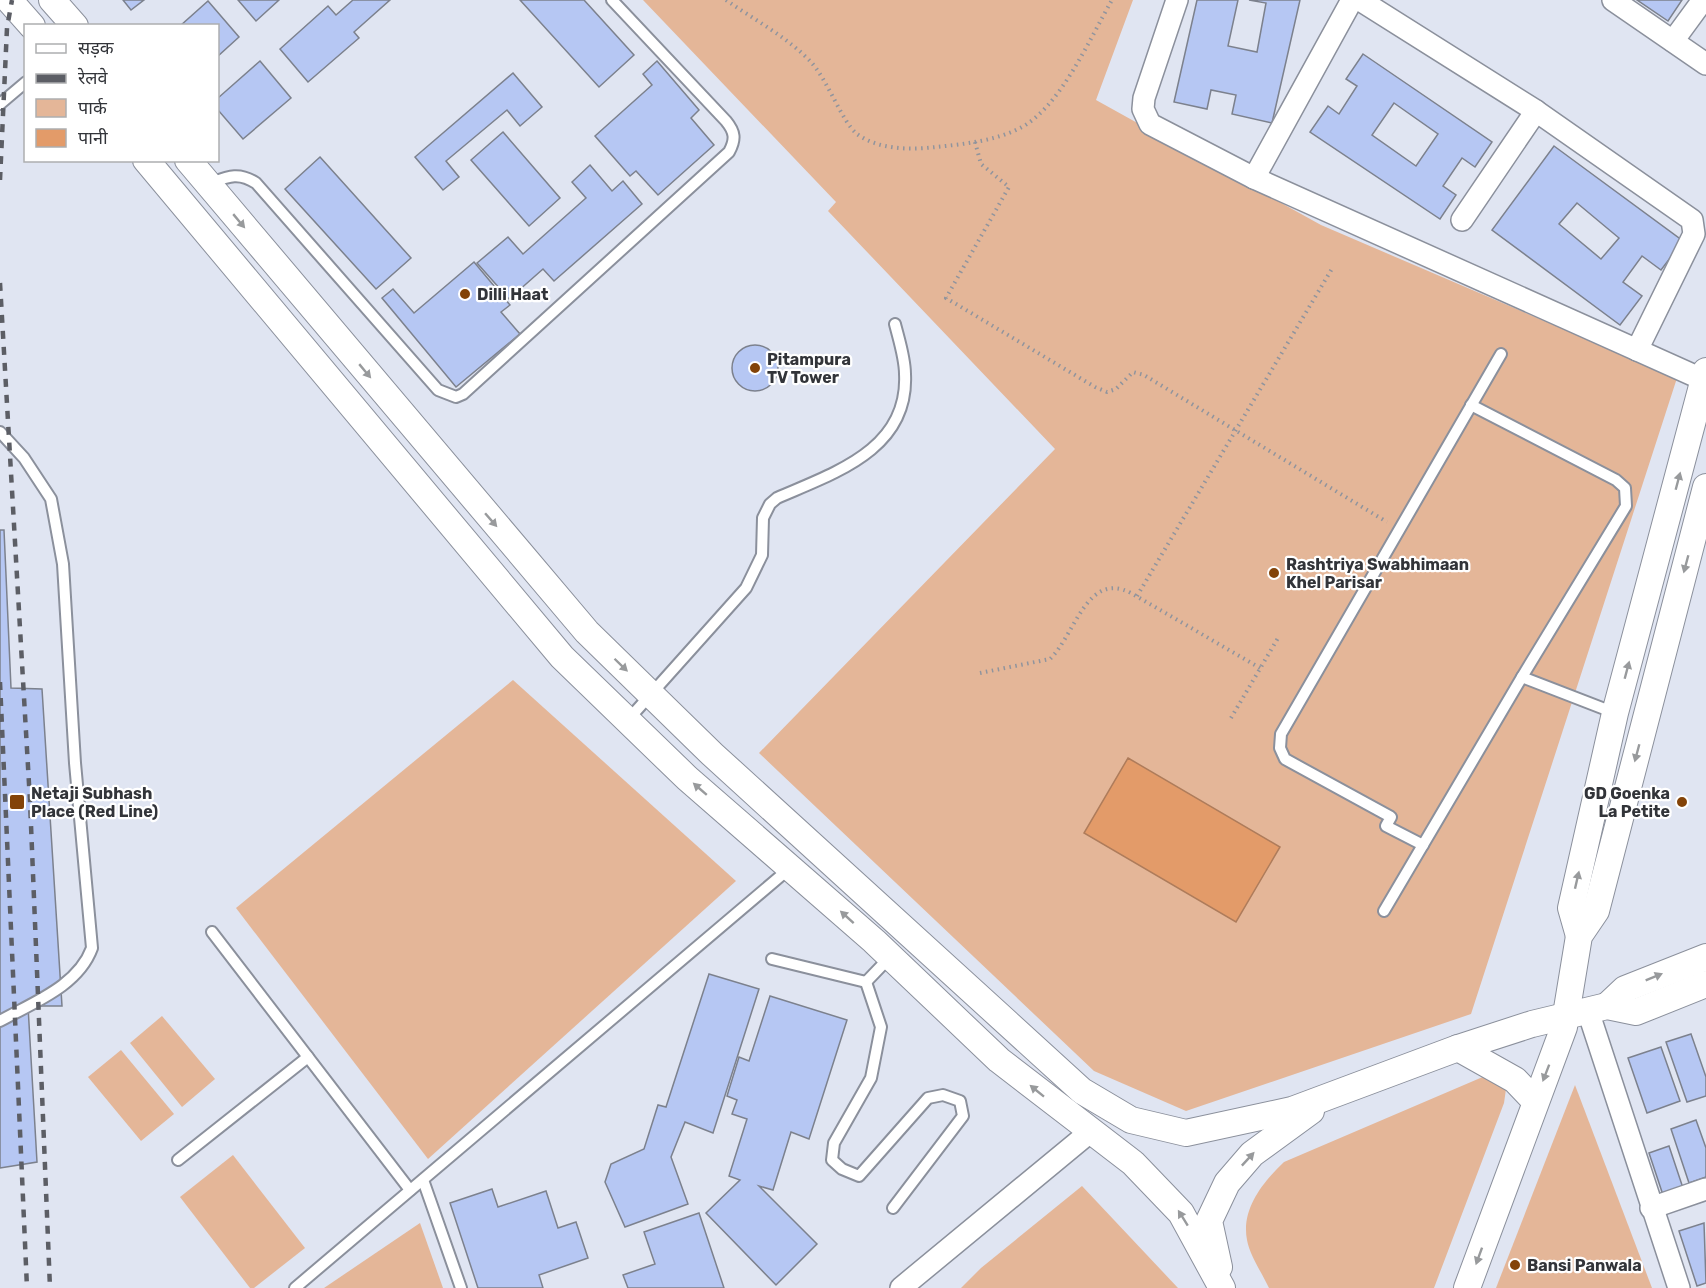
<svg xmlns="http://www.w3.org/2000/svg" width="1706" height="1288" font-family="Rubik,'Noto Sans Devanagari',sans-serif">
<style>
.green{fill:#e4b698}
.water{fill:#e39b69;stroke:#ae7c5b;stroke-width:1.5}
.building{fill:#b6c7f3;stroke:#7c818d;stroke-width:1.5;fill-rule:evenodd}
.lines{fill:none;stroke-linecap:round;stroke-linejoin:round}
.service-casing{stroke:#8b909c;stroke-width:14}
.minor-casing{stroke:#8b909c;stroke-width:24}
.tertiary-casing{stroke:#8b909c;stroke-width:28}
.path{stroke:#90949d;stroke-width:4;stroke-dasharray:1.5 4.5;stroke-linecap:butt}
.service{stroke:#fff;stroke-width:10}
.minor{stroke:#fff;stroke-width:21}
.tertiary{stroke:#fff;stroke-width:26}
.rail{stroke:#5c5e65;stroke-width:4.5;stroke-dasharray:8 8;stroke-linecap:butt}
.oneway{fill:#989a9c}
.poi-dot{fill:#834308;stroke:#fff;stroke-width:2}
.labels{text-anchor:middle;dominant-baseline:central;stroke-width:4.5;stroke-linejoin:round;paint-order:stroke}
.poi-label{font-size:16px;font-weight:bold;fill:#323439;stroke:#fff;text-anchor:start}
</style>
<rect width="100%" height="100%" fill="#e0e5f2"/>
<g class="green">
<path d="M643,0H1133L1096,100L1321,225L1677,378L1471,1014L1186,1111L1094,1071L759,753L1055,449L828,211L836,202Z"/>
<path d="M513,680L736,881L428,1159L236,908Z"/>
<path d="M162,1016L215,1079L182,1107L130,1043Z"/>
<path d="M121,1050L174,1114L141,1141L88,1077Z"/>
<path d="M1492,1073L1507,1082L1504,1103L1434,1288H1269C1262,1273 1250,1256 1247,1240C1241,1209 1263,1182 1284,1162Z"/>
<path d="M1575,1085L1652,1288H1496Z"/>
<path d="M233,1155L305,1248L254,1288H250L180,1197Z"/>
<path d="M1082,1186L1178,1288H961L981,1268Z"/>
<path d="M420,1223L443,1288H324Z"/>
</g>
<path class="water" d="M1128,758L1280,847L1236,922L1084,833Z"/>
<g class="building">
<path d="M123,0H144L131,10Z"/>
<path d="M238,0H279L256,21Z"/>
<path d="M353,0H390L354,32L359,38L308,82L280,49L328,6L336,15Z"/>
<path d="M520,0H584L634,55L599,87Z"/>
<path d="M1197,0H1238L1228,46L1257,52L1266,3L1249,0H1300L1272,123L1232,114L1236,95L1211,90L1207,109L1174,102Z"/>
<path d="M1637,0H1682L1668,21Z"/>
<path d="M208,1L239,37L218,56V26H180Z"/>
<path d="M1363,54L1492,142L1475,167L1462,158L1443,186L1456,195L1440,219L1310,132L1328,106L1339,114L1357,86L1346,79ZM1394,103L1438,134L1416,166L1372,135Z"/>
<path d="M260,61L291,98L243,139L218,110V98Z"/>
<path d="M657,61L699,110L691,118L714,145L658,195L636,171L630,176L595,136L652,85L643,74Z"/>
<path d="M513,73L542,107L520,126L507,110L446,161L459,177L443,190L415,157Z"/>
<path d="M503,132L560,198L529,226L471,160Z"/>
<path d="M1554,146L1683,241L1661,270L1642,256L1623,282L1642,296L1620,325L1492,230ZM1577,203L1619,238L1601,259L1559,224Z"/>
<path d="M320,157L411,258L376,289L285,189Z"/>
<path d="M590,165L612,191L623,181L642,204L554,281L543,269L509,299L477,263L508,237L523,254L586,198L572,182Z"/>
<path d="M474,262L510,305L501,312L520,334L456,387L382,298L393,289L414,313Z"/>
<circle cx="755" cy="368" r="23"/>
<path d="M0,530H4L11,688L42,689L62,1006H28L37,1162L0,1168Z"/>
<path d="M709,974L759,989L713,1133L685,1122L671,1157L688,1204L625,1227L605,1182L611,1164L644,1149L658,1105L666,1107Z"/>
<path d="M770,996L847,1020L809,1139L791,1132L773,1190L759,1186L817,1244L776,1285L706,1213L740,1180L729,1176L747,1119L732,1114L737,1100L727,1096L739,1057L749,1061Z"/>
<path d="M1691,1034L1706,1077V1096L1687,1102L1666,1042Z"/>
<path d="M1661,1047L1680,1101L1647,1113L1628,1058Z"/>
<path d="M1696,1120L1706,1148V1177L1689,1183L1671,1129Z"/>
<path d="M1669,1146L1683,1188L1663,1195L1649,1153Z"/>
<path d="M492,1189L498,1207L546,1191L558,1228L576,1222L588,1258L539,1275L543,1288H478L450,1203Z"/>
<path d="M699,1213L724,1288H628L623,1275L655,1264L644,1232Z"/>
<path d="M1704,1223L1706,1283L1697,1286L1679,1231Z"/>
</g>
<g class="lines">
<g class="service-casing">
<g id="service">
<path d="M0,104L26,82"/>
<path d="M208,184C227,177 238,171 256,183L438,390L456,397L463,394L729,152C736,139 735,132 726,121L612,0"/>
<path d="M0,432L24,458L51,499L63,564L75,763L92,948C78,986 34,1002 0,1021"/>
<path d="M1522,677L1615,713"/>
<path d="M627,721L746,588L762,555L763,518L770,504L777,498C834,473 909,450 905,374C905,358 899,340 895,324"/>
<path d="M1423,845L1386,826L1391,817L1285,759L1280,748L1281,734L1501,354"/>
<path d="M1384,911L1522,677L1626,506L1625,488L1616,480L1471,405"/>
<path d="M212,932L410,1190"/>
<path d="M772,959L866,982L890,957"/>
<path d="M866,982L881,1027L871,1078L834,1143L832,1160L842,1169L859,1176L928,1098L943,1095L960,1101L963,1116L893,1208"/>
<path d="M178,1160L308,1057"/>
<path d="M423,1180L461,1288"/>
<path d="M295,1288L790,868"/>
</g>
</g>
<g class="minor-casing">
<g id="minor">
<path d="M1177,0L1144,98L1143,109L1150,124L1254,178L1704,380"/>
<path d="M1360,0L1536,111L1692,220L1694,234L1637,350"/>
<path d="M1613,0L1706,64"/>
<path d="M1673,41L1703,0"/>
<path d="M1254,178L1352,0"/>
<path d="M1462,220L1536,111"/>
<path d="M1588,1011L1679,1288"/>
<path d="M1651,1208L1706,1189"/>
<path d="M901,1288L1090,1132"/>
</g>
</g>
<g class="tertiary-casing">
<g id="tertiary">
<path d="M9,0L32,26"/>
<path d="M52,0L75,26"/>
<path d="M146,160L562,657L687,778L874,941L999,1060L1133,1163L1181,1213L1222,1288"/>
<path d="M188,160L587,632L712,754L1082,1091L1131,1120L1186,1133L1292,1110L1458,1048L1532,1024L1607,1006L1636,1012L1706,984"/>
<path d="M1579,936L1571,908L1615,713L1706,371"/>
<path d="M1607,1006L1625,989L1706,957"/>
<path d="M1458,1048L1515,1080L1535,1101"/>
<path d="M1219,1267L1209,1221L1227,1183L1252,1154L1311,1111"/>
<path d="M1467,1288L1564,1027L1579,936L1596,911L1706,487"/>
</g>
</g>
<g class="path">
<path d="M726,0C753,19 787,37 810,61C828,80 842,122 857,134C879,150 910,150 936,147C964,144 995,141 1020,128C1060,108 1090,38 1112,0"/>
<path d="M975,142L981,164L1009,187L946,298L1095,387L1107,392L1116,389L1133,372L1144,375L1387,522"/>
<path d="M1137,596L1333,267"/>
<path d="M980,673L1050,659C1075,635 1087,570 1131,593L1260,668"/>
<path d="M1231,718L1278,638"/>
</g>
<use href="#service" class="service"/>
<use href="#minor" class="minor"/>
<use href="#tertiary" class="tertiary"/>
<g class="rail">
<path d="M0,180L7,28L12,0"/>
<path d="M0,283L30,801L50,1288"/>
<path d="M0,682L27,1288"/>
</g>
</g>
<defs><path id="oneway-solid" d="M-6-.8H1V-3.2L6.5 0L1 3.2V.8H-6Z" transform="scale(1.5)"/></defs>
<g class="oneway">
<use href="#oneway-solid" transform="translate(239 221) rotate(50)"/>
<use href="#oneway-solid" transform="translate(365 371) rotate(50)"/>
<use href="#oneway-solid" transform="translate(1678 481) rotate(-75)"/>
<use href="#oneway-solid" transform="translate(491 520) rotate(49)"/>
<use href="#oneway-solid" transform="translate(1686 564) rotate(105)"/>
<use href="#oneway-solid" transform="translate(621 665) rotate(44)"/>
<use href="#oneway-solid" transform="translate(1627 670) rotate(-75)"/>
<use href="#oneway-solid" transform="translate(1637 753) rotate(105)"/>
<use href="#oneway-solid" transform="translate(700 789) rotate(-139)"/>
<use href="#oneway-solid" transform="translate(1577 880) rotate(-77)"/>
<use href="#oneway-solid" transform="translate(847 917) rotate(-138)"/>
<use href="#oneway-solid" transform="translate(1654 977) rotate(-22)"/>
<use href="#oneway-solid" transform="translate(1546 1073) rotate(111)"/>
<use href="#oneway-solid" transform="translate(1037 1091) rotate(-141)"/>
<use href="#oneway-solid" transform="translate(1248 1159) rotate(-47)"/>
<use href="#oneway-solid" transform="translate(1183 1218) rotate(-122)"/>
<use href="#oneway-solid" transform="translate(1479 1256) rotate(110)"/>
</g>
<g class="poi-dot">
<circle cx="465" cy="294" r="6"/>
<circle cx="755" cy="368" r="6"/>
<circle cx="1274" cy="573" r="6"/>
<rect x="9" y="794" width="16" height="16" rx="3"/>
<circle cx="1682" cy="802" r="6"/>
<circle cx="1515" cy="1265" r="6"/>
</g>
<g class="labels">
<g class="poi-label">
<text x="477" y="294">Dilli Haat</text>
<text x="767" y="359">Pitampura<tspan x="767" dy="18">TV Tower</tspan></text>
<text x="1286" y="564">Rashtriya Swabhimaan<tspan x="1286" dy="18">Khel Parisar</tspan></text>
<text x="31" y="793">Netaji Subhash<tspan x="31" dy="18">Place (Red Line)</tspan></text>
<text x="1670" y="793" text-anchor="end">GD Goenka<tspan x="1670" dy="18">La Petite</tspan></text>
<text x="1527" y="1265">Bansi Panwala</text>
</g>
</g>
<rect x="24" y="24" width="195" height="138" fill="#ffffff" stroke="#adaeb0" stroke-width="1.5"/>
<rect x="36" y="44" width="30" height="9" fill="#ffffff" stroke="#adaeb0" stroke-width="1.5"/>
<text x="78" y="54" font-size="18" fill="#323439">सड़क</text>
<rect x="36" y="74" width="30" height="9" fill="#5c5e65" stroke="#adaeb0" stroke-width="1.5"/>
<text x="78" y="84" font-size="18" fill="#323439">रेलवे</text>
<rect x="36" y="99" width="30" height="18" fill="#e4b698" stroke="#adaeb0" stroke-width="1.5"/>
<text x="78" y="114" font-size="18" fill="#323439">पार्क</text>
<rect x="36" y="129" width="30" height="18" fill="#e39b69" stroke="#adaeb0" stroke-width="1.5"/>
<text x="78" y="144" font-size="18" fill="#323439">पानी</text>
</svg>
